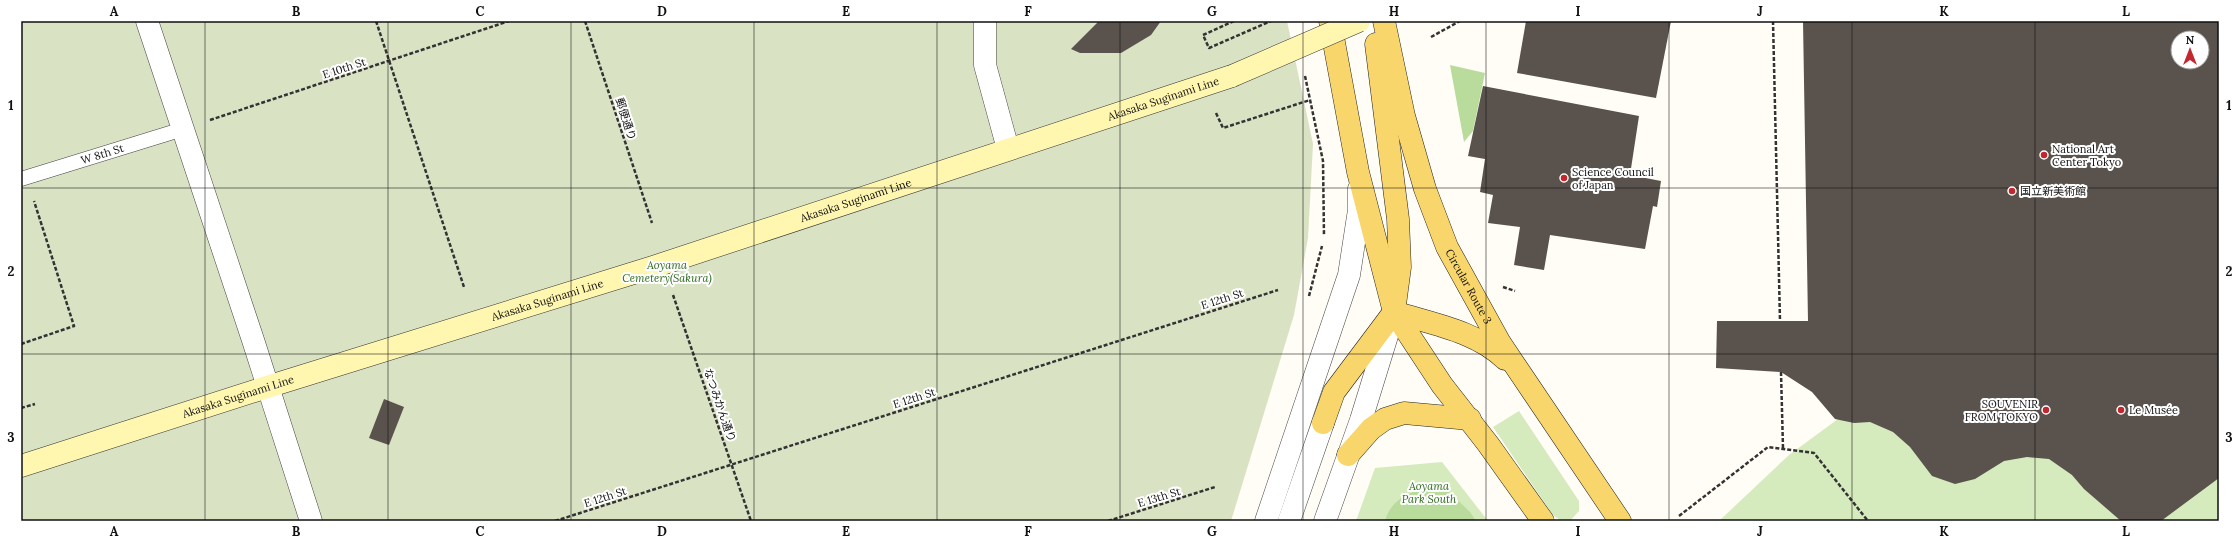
<svg xmlns="http://www.w3.org/2000/svg" width="2240" height="542" font-family="Lora,'Noto Sans JP',serif">
<style>
.green{fill:#d5ebbd}
.forest{fill:#b9dc9c}
.cemetery{fill:#d9e3c4}
.building{fill:#5a524d;fill-rule:evenodd}
.lines{fill:none;stroke-linecap:round;stroke-linejoin:round}
.service-casing{stroke:#444;stroke-width:15}
.minor-casing{stroke:#444;stroke-width:23}
.tertiary-casing{stroke:#444;stroke-width:23}
.secondary-casing{stroke:#333;stroke-width:23}
.primary-casing{stroke:#222;stroke-width:23}
.path{stroke:#333;stroke-width:2.5;stroke-dasharray:4 2;stroke-linecap:butt}
.service{stroke:#fff;stroke-width:14}
.minor{stroke:#fff;stroke-width:22}
.tertiary{stroke:#fff;stroke-width:22}
.secondary{stroke:#fff6b0;stroke-width:22}
.primary{stroke:#f9d66b;stroke-width:22}
.secondary-bridge-casing{stroke:#333;stroke-width:23;stroke-linecap:butt}
.path-bridge{stroke:#333;stroke-width:2.5;stroke-dasharray:4 2;stroke-linecap:butt}
.secondary-bridge{stroke:#fff6b0;stroke-width:22}
.grid{fill:none;stroke:#111;stroke-width:1;stroke-opacity:0.55}
.poi-dot{fill:#c4262e;stroke:#fff;stroke-width:1.5}
.labels{text-anchor:middle;dominant-baseline:central;stroke-width:4;stroke-linejoin:round;paint-order:stroke}
.street-label{font-size:11px;fill:#111;stroke:#fff}
.poi-label{font-size:11px;fill:#111;stroke:#fff;text-anchor:start}
.park-label{font-size:11px;font-style:italic;fill:#2f6b1f;stroke:#fff}
.neatline{fill:none;stroke:#111;stroke-width:1.5}
.grid-label{font-size:13px;text-anchor:middle;font-weight:bold;fill:#111}
</style>
<rect width="100%" height="100%" fill="#fffdf5"/>
<g class="green">
<path d="M2219,139V521H1719L1789,455Z"/>
<path d="M1519,411L1579,501V511L1570,521L1560,520L1553,515L1493,427Z"/>
<path d="M1442,462L1488,521H1356L1375,468Z"/>
</g>
<g class="forest">
<path d="M1450,65L1485,73L1473,131L1464,142Z"/>
<path d="M1440,483L1470,512L1476,521H1385C1392,495 1418,490 1440,483Z"/>
</g>
<path class="cemetery" d="M21,21H1287L1313,144L1308,238L1294,315L1231,521H21Z"/>
<g class="building">
<path d="M1099,21H1161L1151,35L1121,53H1080L1071,49Z"/>
<path d="M1526,21H1671L1656,98L1517,73Z"/>
<path d="M1803,21H2219V478L2161,521H2121L2084,489L2072,475L2049,459L2027,457L2004,461L1975,479L1955,484L1932,476L1910,447L1893,432L1870,422L1854,423L1835,419L1812,392L1781,372L1716,368L1717,321H1808ZM2178,38H2202V62H2178Z"/>
<path d="M1483,86L1639,116L1630,175L1661,181L1657,207L1653,206L1645,249L1550,235L1544,270L1514,265L1520,227L1488,223L1493,195L1480,192L1485,159L1468,156Z"/>
<path d="M384,399L404,407L389,445L369,438Z"/>
</g>
<g class="lines">
<g class="service-casing">
<g id="service">
<path id="s1" d="M21,179L183,129"/>
</g>
</g>
<g class="minor-casing">
<path id="minor" d="M147,21L253,340L311,521"/>
</g>
<g class="tertiary-casing">
<g id="tertiary">
<path d="M985,21V65L1008,149"/>
<path d="M1266,521L1349,275L1359,210V189"/>
<path d="M1289,521L1323,423"/>
<path d="M1325,521L1361,420L1394,313"/>
</g>
</g>
<g class="secondary-casing">
<g id="secondary">
<path id="s2" d="M21,466L267,387L653,267L1232,76"/>
</g>
</g>
<g class="primary-casing">
<g id="primary">
<path d="M1330,21L1358,172L1394,312L1442,385L1488,444L1543,521"/>
<path id="s3" d="M1384,21L1404,116L1425,189L1447,247L1500,343L1620,521"/>
<path d="M1394,312C1432,324 1476,331 1505,359"/>
<path d="M1323,423L1334,392L1394,312L1400,267L1398,219L1376,44"/>
<path d="M1348,455L1371,429L1385,419L1404,413L1470,419"/>
</g>
</g>
<g class="path">
<path d="M376,21L464,287"/>
<path d="M585,21L652,223"/>
<path d="M1234,21L1203,35L1209,48L1271,21"/>
<path d="M1773,21L1780,321"/>
<path d="M1431,37L1460,21"/>
<path d="M1305,76L1323,161L1324,236"/>
<path d="M210,120L509,21"/>
<path d="M1503,287L1515,291"/>
<path d="M673,295L751,521"/>
<path d="M1309,296L1322,246"/>
<path d="M21,344L74,326L34,201"/>
<path d="M1781,372L1783,448"/>
<path d="M21,408L35,404"/>
<path d="M1679,516L1768,447L1814,453L1868,521"/>
<path d="M555,521L1278,290"/>
<path d="M1108,521L1215,487"/>
</g>
<use href="#service" class="service"/>
<use href="#minor" class="minor"/>
<use href="#tertiary" class="tertiary"/>
<use href="#secondary" class="secondary"/>
<use href="#primary" class="primary"/>
<g class="secondary-bridge-casing">
<path id="secondary-bridge" d="M1232,76L1359,21"/>
</g>
<path class="path-bridge" d="M1216,113L1223,128L1310,100"/>
<use href="#secondary-bridge" class="secondary-bridge"/>
</g>
<path class="grid" d="M205,21V521M388,21V521M571,21V521M754,21V521M937,21V521M1120,21V521M1303,21V521M1486,21V521M1669,21V521M1852,21V521M2035,21V521M21,188H2219M21,354H2219"/>
<g class="poi-dot">
<circle cx="2044" cy="155" r="4"/>
<circle cx="1564" cy="178" r="4"/>
<circle cx="2012" cy="191" r="4"/>
<circle cx="2046" cy="410" r="4"/>
<circle cx="2121" cy="410" r="4"/>
</g>
<g class="labels">
<g class="street-label">
<text transform="translate(344 68) rotate(-18)">E 10th St</text>
<text stroke="none"><textPath href="#s2" startOffset="1200">Akasaka Suginami Line</textPath></text>
<text transform="translate(626 119) rotate(72)">郵便通り</text>
<text stroke="none"><textPath href="#s1" startOffset="85">W 8th St</textPath></text>
<text stroke="none"><textPath href="#s2" startOffset="876">Akasaka Suginami Line</textPath></text>
<text stroke="none"><textPath href="#s3" startOffset="280">Circular Route 3</textPath></text>
<text transform="translate(1222 299) rotate(-18)">E 12th St</text>
<text stroke="none"><textPath href="#s2" startOffset="552">Akasaka Suginami Line</textPath></text>
<text stroke="none"><textPath href="#s2" startOffset="228">Akasaka Suginami Line</textPath></text>
<text transform="translate(914 398) rotate(-18)">E 12th St</text>
<text transform="translate(720 405) rotate(71)">なつみかん通り</text>
<text transform="translate(605 497) rotate(-18)">E 12th St</text>
<text transform="translate(1159 497) rotate(-17)">E 13th St</text>
</g>
<g class="poi-label">
<text x="2052" y="149">National Art<tspan x="2052" dy="13">Center Tokyo</tspan></text>
<text x="1572" y="172">Science Council<tspan x="1572" dy="13">of Japan</tspan></text>
<text x="2020" y="191">国立新美術館</text>
<text x="2038" y="404" text-anchor="end">SOUVENIR<tspan x="2038" dy="13">FROM TOKYO</tspan></text>
<text x="2129" y="410">Le Musée</text>
</g>
<g class="park-label">
<text x="667" y="265">Aoyama<tspan x="667" dy="13">Cemetery(Sakura)</tspan></text>
<text x="1429" y="486">Aoyama<tspan x="1429" dy="13">Park South</tspan></text>
</g>
</g>
<rect width="2240" height="542" fill="none" stroke="#ffffff" stroke-width="44"/>
<g transform="translate(2190 50)"><circle r="19" fill="#ffffff" stroke="#a0a0a0"/>
<path d="M0-3L7 15L0 10L-7 15Z" fill="#c4262e"/>
<text y="-6" font-size="11" font-weight="bold" text-anchor="middle" fill="#111111">N</text>
</g>
<rect x="22" y="22" width="2196" height="498" class="neatline"/>
<g class="grid-label">
<text x="114" y="16">A</text>
<text x="296" y="16">B</text>
<text x="480" y="16">C</text>
<text x="662" y="16">D</text>
<text x="846" y="16">E</text>
<text x="1028" y="16">F</text>
<text x="1212" y="16">G</text>
<text x="1394" y="16">H</text>
<text x="1578" y="16">I</text>
<text x="1760" y="16">J</text>
<text x="1944" y="16">K</text>
<text x="2126" y="16">L</text>
<text x="11" y="110">1</text>
<text x="2229" y="110">1</text>
<text x="11" y="276">2</text>
<text x="2229" y="276">2</text>
<text x="11" y="442">3</text>
<text x="2229" y="442">3</text>
<text x="114" y="536">A</text>
<text x="296" y="536">B</text>
<text x="480" y="536">C</text>
<text x="662" y="536">D</text>
<text x="846" y="536">E</text>
<text x="1028" y="536">F</text>
<text x="1212" y="536">G</text>
<text x="1394" y="536">H</text>
<text x="1578" y="536">I</text>
<text x="1760" y="536">J</text>
<text x="1944" y="536">K</text>
<text x="2126" y="536">L</text>
</g>
</svg>
